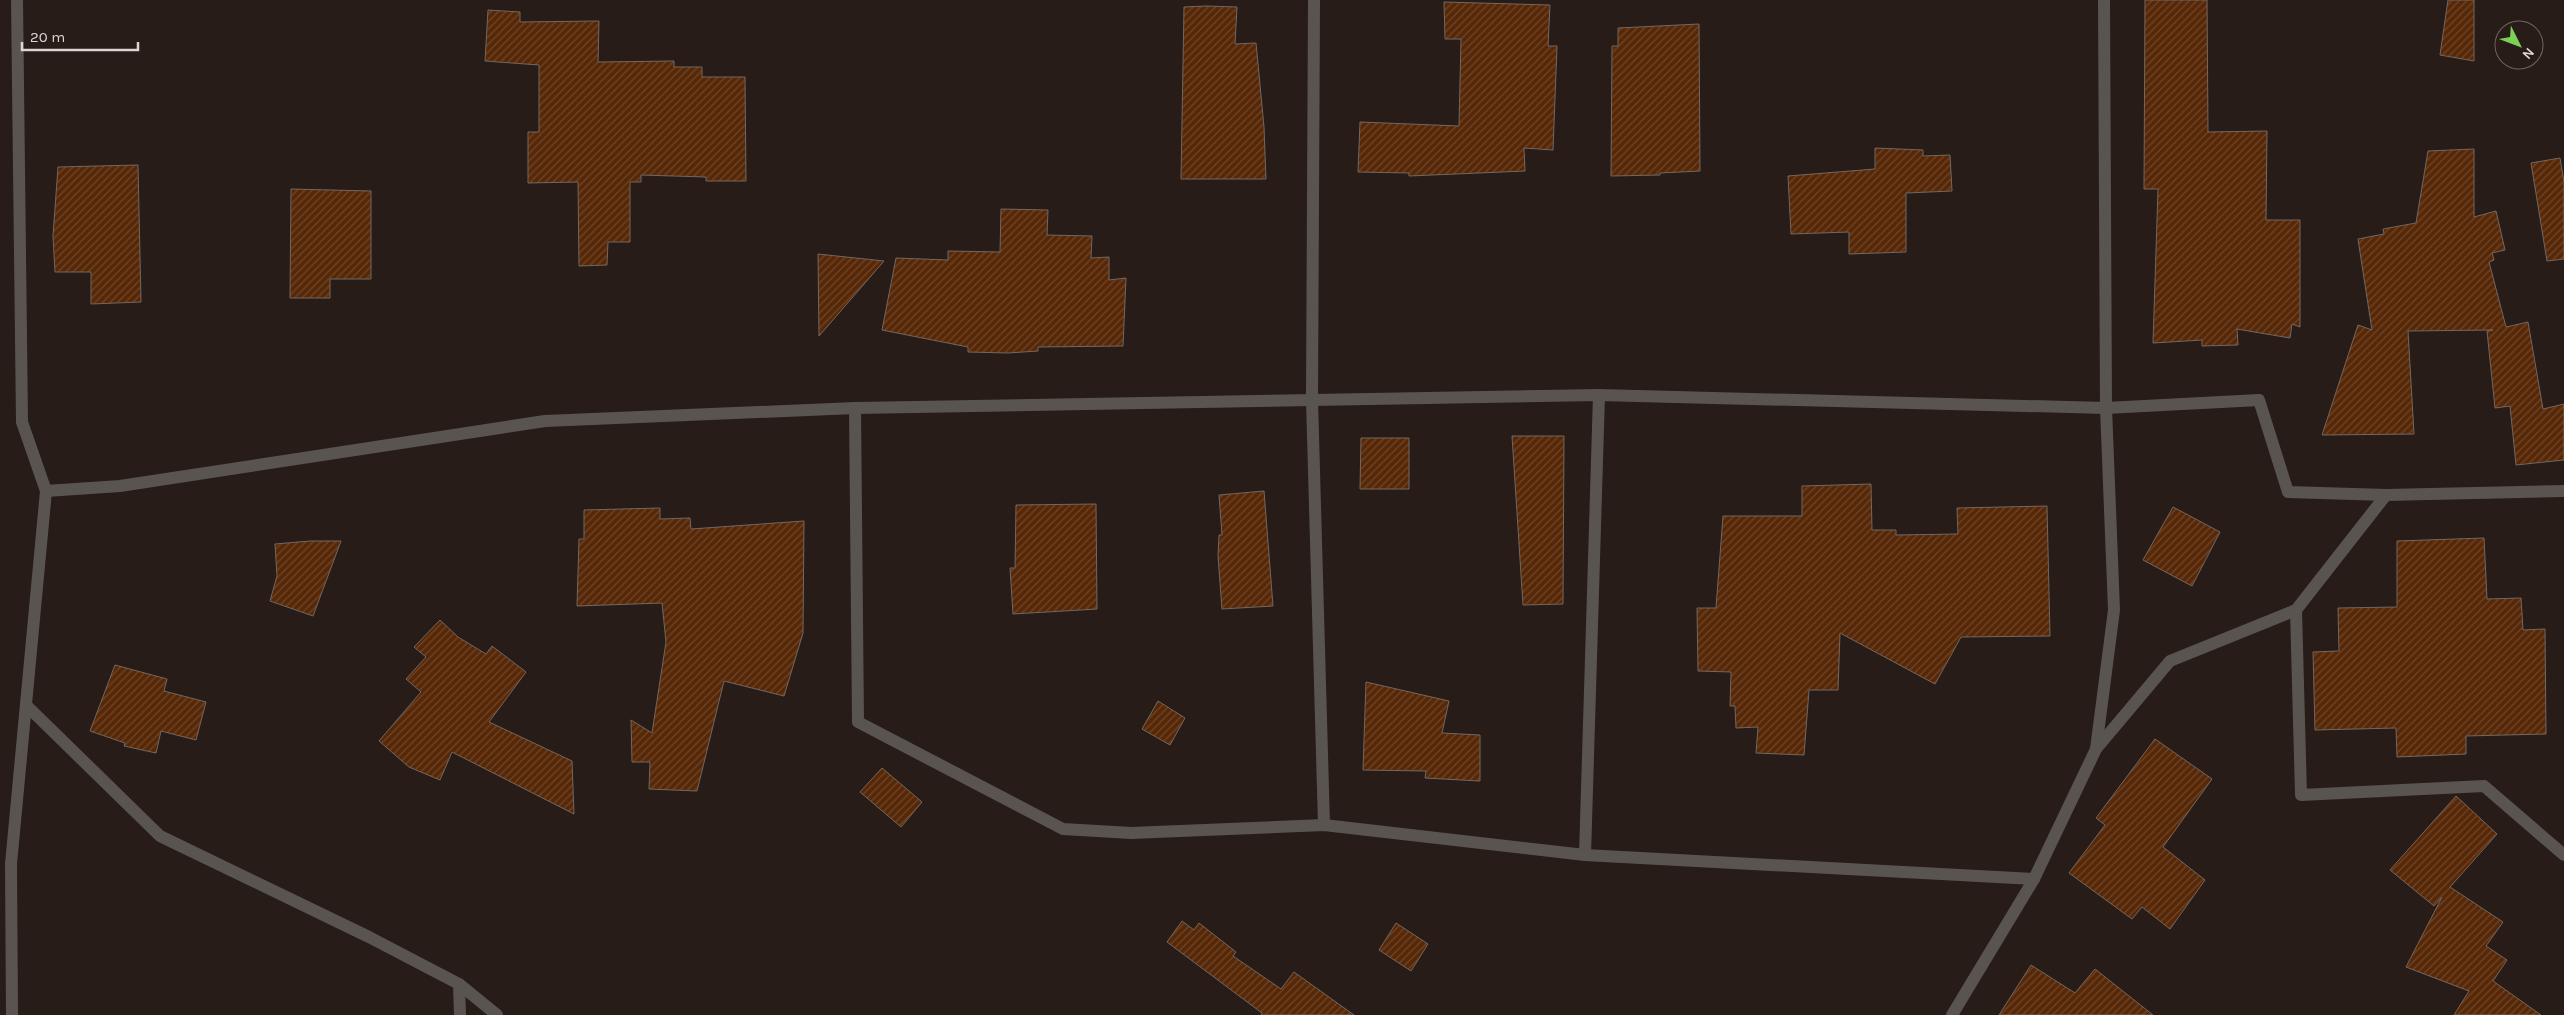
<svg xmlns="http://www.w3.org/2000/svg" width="2564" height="1015" font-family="Karla,sans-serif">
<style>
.building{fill:url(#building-hatch);stroke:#736760}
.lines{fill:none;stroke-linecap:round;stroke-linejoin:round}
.street{stroke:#5a5451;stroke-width:12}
</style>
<defs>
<pattern id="building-hatch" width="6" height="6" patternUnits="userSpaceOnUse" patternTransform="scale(1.25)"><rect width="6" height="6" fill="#572807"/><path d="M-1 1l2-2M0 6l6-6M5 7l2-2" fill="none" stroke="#6f462a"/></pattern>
</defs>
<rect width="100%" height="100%" fill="#271c17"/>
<g class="building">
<path d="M2145,0H2207L2208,132L2267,131L2266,220H2300V327L2292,324L2290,338L2237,329L2238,345L2202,346V340L2153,343L2158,189H2144Z"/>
<path d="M2448,0H2474V61L2440,55Z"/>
<path d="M1444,2L1550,5L1548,46H1557L1553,150L1524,148L1525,171L1409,176V173L1358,172L1360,122L1459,126L1461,39H1445Z"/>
<path d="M1206,6L1237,7L1235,44L1256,43L1264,127L1266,179H1181L1184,7Z"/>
<path d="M488,10L520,12V22L599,21L598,62L674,61V67H702V77H745L746,181H706V177L641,175V182H630V242H608L607,265L579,266L578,182L528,183V132H539V65L485,61Z"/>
<path d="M1699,24L1700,171L1660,173V175L1611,176L1612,46H1618V28Z"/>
<path d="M1875,148L1923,150V156L1950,155L1952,191L1906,193V252L1849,254V232L1791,234L1788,176L1875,169Z"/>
<path d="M2474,149V217L2496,211L2505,250L2492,253L2494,260L2489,262L2506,327L2528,322L2543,409L2564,404V460L2516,465L2510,406L2495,408L2487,331L2493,330L2408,331L2414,434L2322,435L2358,325L2372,330L2358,239L2384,234L2383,229L2416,223L2428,151Z"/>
<path d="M2560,158L2564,182V259L2547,261L2531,163Z"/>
<path d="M138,165L141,302L91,304V272H55L53,236L58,167Z"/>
<path d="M291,189L371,191V279H330V298H290Z"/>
<path d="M1001,209L1048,210L1047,235L1092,236L1091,258L1109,257V280L1126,278L1123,346L1038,347V351L1008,353L968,352V347L882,330L896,258L948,260V251L1000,252Z"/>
<path d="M818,254L884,261L819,336Z"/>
<path d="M1512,436H1564L1563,604L1523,605Z"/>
<path d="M1361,438H1409V489H1360Z"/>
<path d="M1871,484L1872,530H1896V535L1958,534L1957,508L2047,506L2050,636L1961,637L1935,684L1840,633L1838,690H1809L1804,755L1756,753L1758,727L1736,728L1735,706H1730L1731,672L1698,671L1697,608H1716L1723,516H1802V486Z"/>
<path d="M1264,491L1273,606L1222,609L1218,556L1219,535H1222L1219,495Z"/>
<path d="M1096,504L1097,609L1013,614L1010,568H1015L1016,505Z"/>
<path d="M2173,507L2220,532L2192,586L2143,560Z"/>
<path d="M660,508V519L690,518L691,529L804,521L803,633L784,696L724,681L697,791L649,789L650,762H632L631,720L652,733L666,642L662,603L577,606L579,539H584V510Z"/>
<path d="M2484,538L2487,599L2521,598L2523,630L2545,629L2546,734L2466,736V754L2397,757L2396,728L2315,730L2313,652L2339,651L2338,608L2397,607V541Z"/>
<path d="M310,541H341L313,616L270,601L277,576L275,544Z"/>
<path d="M440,620L458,637L486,654L492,646L526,672L489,722L572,761L574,814L452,752L440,780L409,767L379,741L421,692L406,679L426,657L414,647Z"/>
<path d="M115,665L167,679L164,691L206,702L196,740L161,731L156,753L124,746L125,743L90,731Z"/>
<path d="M1366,682L1449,701L1442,733L1480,735V781L1425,778L1426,771L1363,770Z"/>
<path d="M1158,701L1185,718L1170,745L1142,729Z"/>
<path d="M2155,739L2212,779L2163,847L2205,880L2170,929L2142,907L2132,919L2069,873L2105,825L2096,818Z"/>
<path d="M882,768L922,802L901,827L860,792Z"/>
<path d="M2456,796L2497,834L2450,887L2503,922L2486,946L2507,960L2493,981L2541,1015H2454L2469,991L2406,967L2442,897L2434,906L2390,870Z"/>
<path d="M1182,921L1194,930L1199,923L1236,952L1233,956L1281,989L1294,972L1354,1015H1261L1262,1013L1167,942Z"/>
<path d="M1396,923L1428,944L1411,971L1379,950Z"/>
<path d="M2031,965L2075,993L2095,969L2153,1015H1999Z"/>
</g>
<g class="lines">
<g class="street">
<path d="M1314,0L1312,400L1324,825"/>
<path d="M855,408L858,722L1063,829L1131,833L1324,825L1585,855L2034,879"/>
<path d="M46,491L120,486L545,421L855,408L1599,395L2106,408L2259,400L2288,492L2386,495L2564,491"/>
<path d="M2296,610L2301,795L2484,786L2564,855"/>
<path d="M27,706L160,836L369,937L459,984L497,1015"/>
<path d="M2096,749L2114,610L2106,408L2104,0"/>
<path d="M1585,855L1599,395"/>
<path d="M459,984L460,1015"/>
<path d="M12,1015L11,864L46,491L22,422L17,0"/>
<path d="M1952,1015L2034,879L2096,749L2170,661L2296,610L2386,495"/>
</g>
</g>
<g transform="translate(2519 45) rotate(132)"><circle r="24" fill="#271c17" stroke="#6f6661"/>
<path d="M0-4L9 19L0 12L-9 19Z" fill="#7ad156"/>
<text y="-8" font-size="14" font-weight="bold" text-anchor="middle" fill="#dcd5d1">N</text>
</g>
<path d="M22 42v8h116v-8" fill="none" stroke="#dcd5d1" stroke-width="2.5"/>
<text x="30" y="42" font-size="15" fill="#dcd5d1" stroke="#271c17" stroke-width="4" paint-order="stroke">20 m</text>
</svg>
